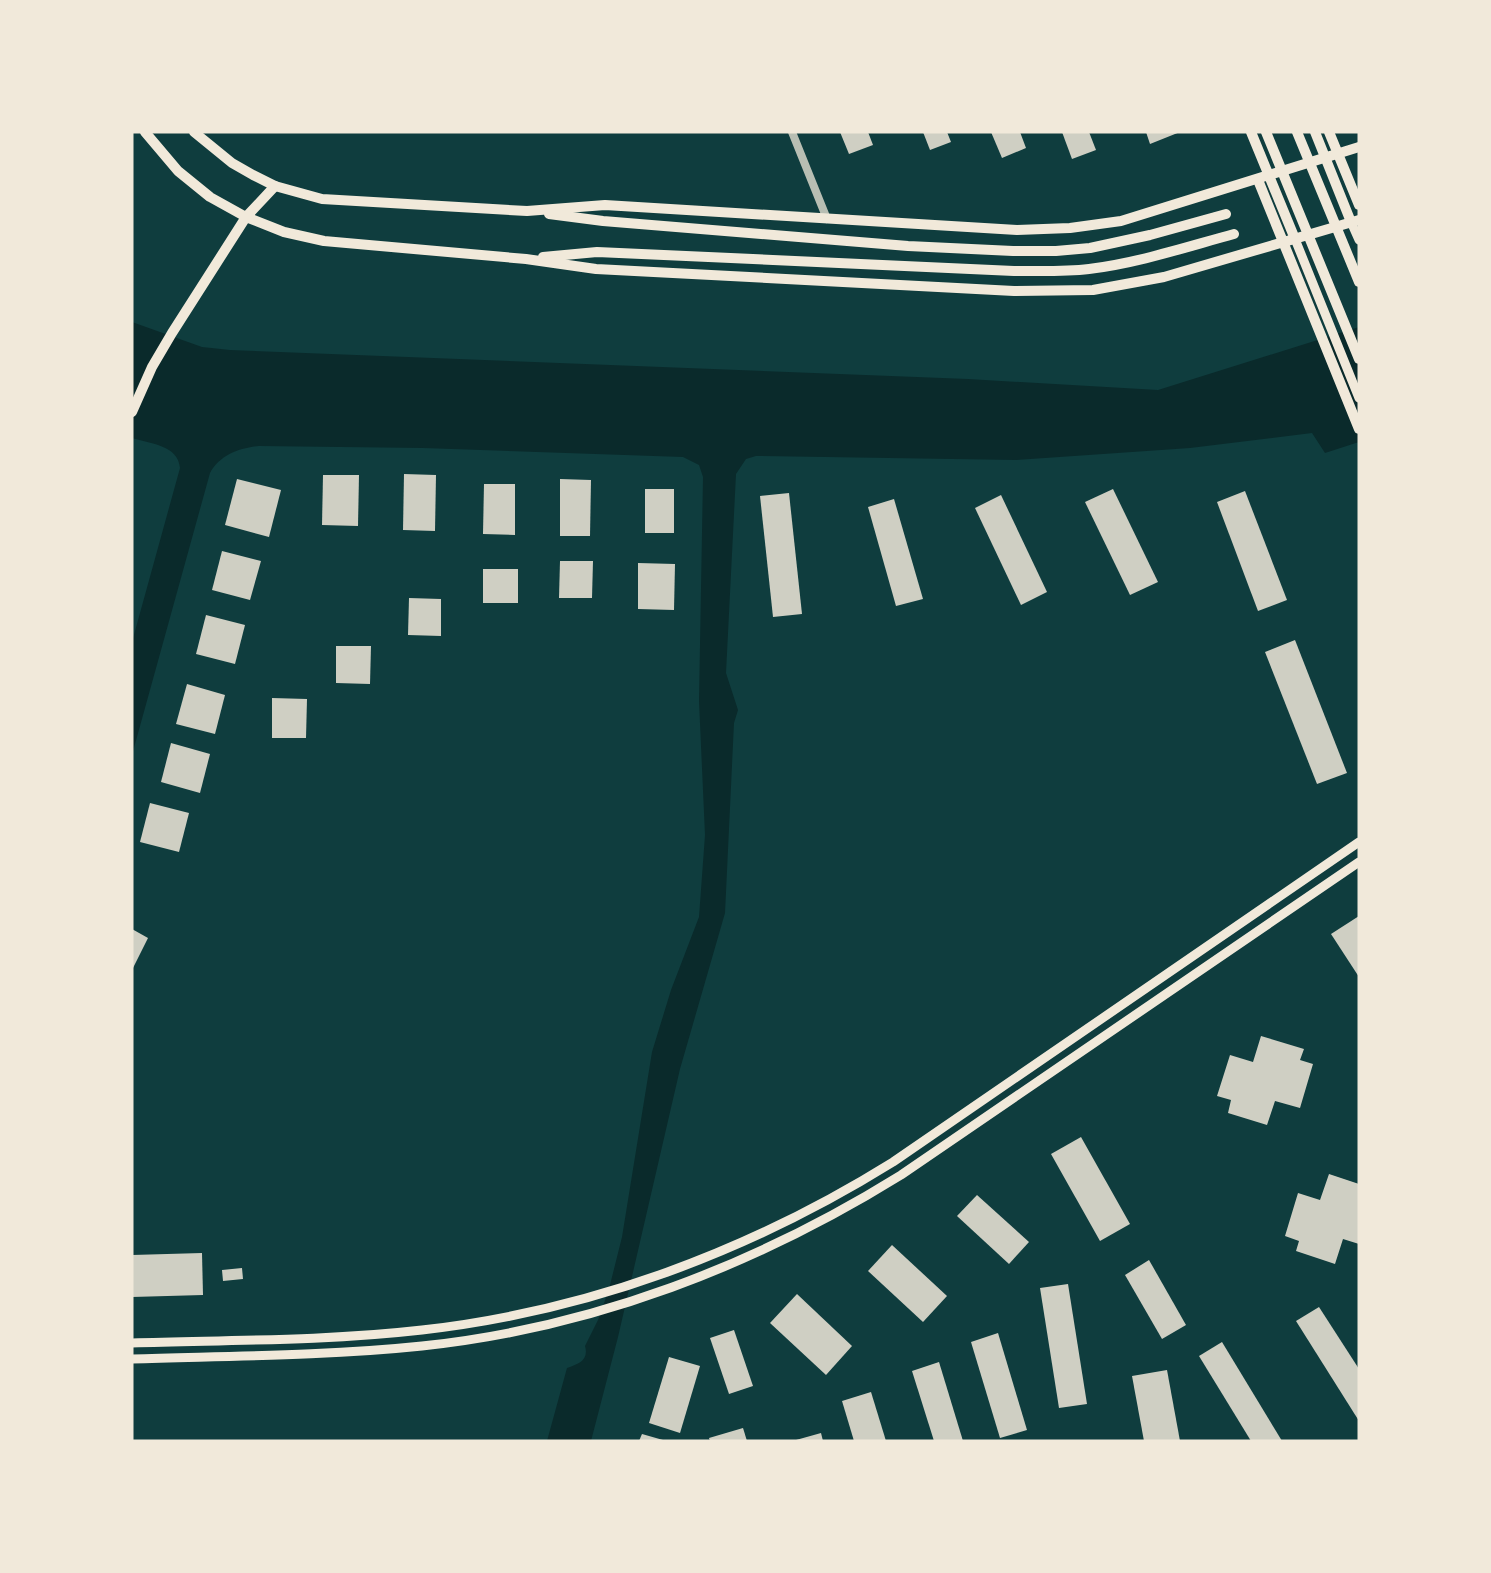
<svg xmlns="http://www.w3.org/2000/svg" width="1491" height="1573" font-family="'Source Sans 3',sans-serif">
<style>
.water{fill:#0a2a2b}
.building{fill:#cfcfc3}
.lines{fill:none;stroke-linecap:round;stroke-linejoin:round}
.tertiary{stroke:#b8beb3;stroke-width:8}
.secondary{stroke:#f1e9da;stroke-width:9}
.primary{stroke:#f1e9da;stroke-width:10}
.trunk{stroke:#f1e9da;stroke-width:10}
</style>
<rect width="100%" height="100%" fill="#0f3d3e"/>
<path class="water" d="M132,322L202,347L230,350L968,379L1158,390L1359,327V442L1325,453L1312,433L1190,448L1016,460L756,456L746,459L736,474L726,673L738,710L734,723L725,913L680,1069L618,1337L591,1441H547L567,1368C579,1364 589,1360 585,1346L598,1320L609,1289L622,1237L652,1052L671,990L699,917L705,835L699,701L703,477L699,465L683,457L423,448L259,446C239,448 220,455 210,473L132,755V642L180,468C178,445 151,444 132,438Z"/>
<g class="building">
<path d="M840,132H868L873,145L849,154Z"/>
<path d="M923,132H947L951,142L930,150Z"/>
<path d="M991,132H1020L1026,148L1002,158Z"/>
<path d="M1062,132H1089L1096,150L1072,159Z"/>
<path d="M1146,132H1180L1150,144Z"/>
<path d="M404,474L436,475L435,531L403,530Z"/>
<path d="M323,475H359L358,526L322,525Z"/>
<path d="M237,479L281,490L269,537L225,525Z"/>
<path d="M560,479L591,480L590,536H560Z"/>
<path d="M484,484H515V535L483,534Z"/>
<rect x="645" y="489" width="29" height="44"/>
<path d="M1113,489L1158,582L1130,595L1085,502Z"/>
<path d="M1245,491L1287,600L1258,611L1217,502Z"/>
<path d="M789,493L802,614L773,617L760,496Z"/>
<path d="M1001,495L1047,592L1021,605L975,508Z"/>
<path d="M894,499L923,599L896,606L868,507Z"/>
<path d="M222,551L261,561L250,600L212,590Z"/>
<path d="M560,561H593L592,598H559Z"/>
<path d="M638,563L675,564L674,610L638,609Z"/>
<rect x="483" y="569" width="35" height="34"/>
<path d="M409,598L441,599V636L408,635Z"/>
<path d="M206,615L245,625L235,664L196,654Z"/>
<path d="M1295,640L1347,773L1317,784L1265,652Z"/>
<path d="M336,646H371L370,684L336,683Z"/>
<path d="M187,684L225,695L215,734L176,724Z"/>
<path d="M272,698L307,699L306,738H272Z"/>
<path d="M171,743L210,754L200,793L161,782Z"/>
<path d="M150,803L189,813L179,852L140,842Z"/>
<path d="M1359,916V977L1331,934Z"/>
<path d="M132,929L148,938L132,970Z"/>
<path d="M1261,1036L1304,1049L1300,1060L1313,1064L1300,1108L1275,1101L1267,1125L1228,1113L1231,1100L1217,1096L1230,1055L1253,1062Z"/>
<path d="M1081,1137L1130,1224L1100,1241L1051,1154Z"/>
<path d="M1329,1174L1359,1184V1244L1343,1239L1335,1264L1296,1251L1299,1241L1285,1236L1298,1193L1320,1200Z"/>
<path d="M977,1195L1029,1242L1009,1264L957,1216Z"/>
<path d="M892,1245L947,1296L923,1322L868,1271Z"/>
<path d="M202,1253L203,1295L132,1297V1255Z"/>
<path d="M1149,1260L1186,1325L1162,1339L1125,1275Z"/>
<path d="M242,1268L243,1279L223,1281L222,1270Z"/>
<path d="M1068,1284L1087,1404L1059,1408L1040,1288Z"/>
<path d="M797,1294L852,1346L826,1375L770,1323Z"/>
<path d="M1319,1307L1359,1369V1421L1296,1321Z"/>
<path d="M734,1330L753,1386L729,1394L710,1338Z"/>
<path d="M998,1333L1027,1430L1000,1438L971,1342Z"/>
<path d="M1222,1342L1282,1441H1251L1199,1356Z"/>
<path d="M669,1357L700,1366L680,1433L649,1423Z"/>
<path d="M939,1362L963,1441H934L912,1371Z"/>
<path d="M1167,1370L1180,1441H1144L1132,1376Z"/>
<path d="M871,1392L886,1441H854L842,1401Z"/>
<path d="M743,1428L747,1441H710L709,1438Z"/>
<path d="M821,1433L823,1441H796V1440Z"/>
<path d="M642,1434L663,1440V1441H639Z"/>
</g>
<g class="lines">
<path class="tertiary" d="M792,132L827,219"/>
<g class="secondary">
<path d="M1351,222L1359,240"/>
<path d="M1295,239L1359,398"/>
<path d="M132,1343C228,1340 326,1341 422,1330C590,1311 750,1251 893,1162L1359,842"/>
<path d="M132,1359C229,1356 326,1356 422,1346C593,1328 756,1265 901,1175L1359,862"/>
</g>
<g class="primary">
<path d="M145,132L178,171L210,197L246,217L284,232L324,241L526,259L596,269L1014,291L1093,290L1164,277L1359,220"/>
<path d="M194,132L232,163L253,175L275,186L322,199L527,211L605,205L1017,230L1070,228L1121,221L1359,147"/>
<path d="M1251,132L1295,239"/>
<path d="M1315,132L1351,222"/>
<path d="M549,214L603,221L908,246L1013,251H1056L1090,248L1150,235L1226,214"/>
<path d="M543,257L597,252L1014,271C1039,271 1064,272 1089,269C1138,263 1186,247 1234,234"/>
<path d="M132,412L152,367L172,333L246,217L275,186"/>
</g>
<g class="trunk">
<path d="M1266,132L1359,359"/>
<path d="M1297,132L1359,282"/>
<path d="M1329,132L1359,205"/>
<path d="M1258,180L1359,429"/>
</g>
</g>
<rect width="1491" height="1573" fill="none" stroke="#f1e9da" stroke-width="267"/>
</svg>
